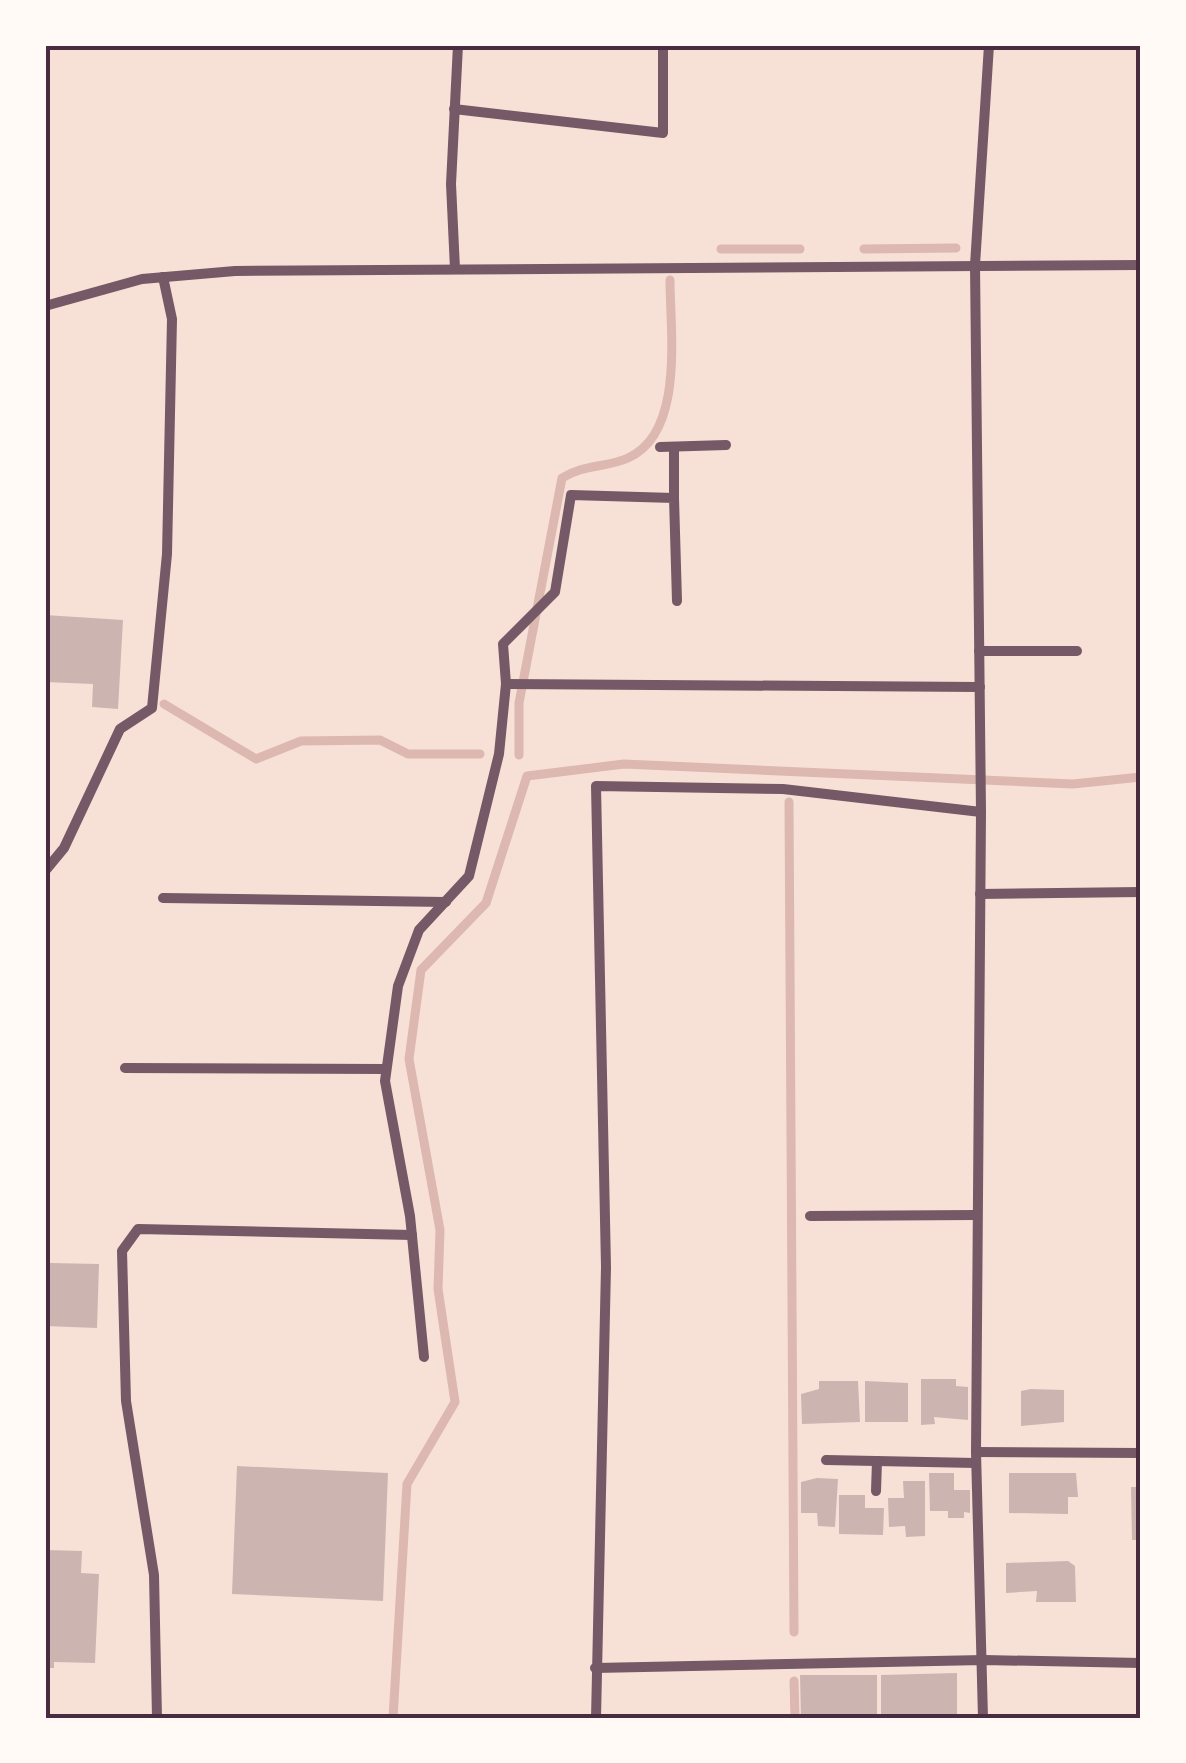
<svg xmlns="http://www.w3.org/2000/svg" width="1186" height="1763" font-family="Mulish,sans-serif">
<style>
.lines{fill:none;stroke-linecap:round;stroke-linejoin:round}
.stream{stroke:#dcb8b0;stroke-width:9}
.building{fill:#ccb4b1}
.minor{stroke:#755966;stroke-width:10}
.neatline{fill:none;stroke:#4a2c40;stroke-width:4}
</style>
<rect width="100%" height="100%" fill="#f7e1d7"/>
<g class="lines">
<g class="stream">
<path d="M721,249H800"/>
<path d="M864,249L956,248"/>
<path d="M164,704L256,759L301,741L380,740L408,754H480"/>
<path d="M519,755V703L562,478C584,464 606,468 628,458C685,433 670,331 670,280"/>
<path d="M789,802L794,1632"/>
<path d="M794,1681L795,1718"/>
<path d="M393,1718L407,1484L455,1402L438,1289L440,1230L409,1059L421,970L486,903L527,776L624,764L1073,784L1141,777"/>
</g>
</g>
<g class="building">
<path d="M45,615L123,620L118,709L92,707L93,684L45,682Z"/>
<path d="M45,1246H50V1263L99,1264L97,1328L45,1326Z"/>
<path d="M921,1379H956V1386L968,1387V1420L934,1417L935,1424L921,1425Z"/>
<path d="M819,1381H858L860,1422L802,1424L801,1394L819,1389Z"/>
<path d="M865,1381L908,1383V1422H865Z"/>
<path d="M1031,1389L1064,1390V1422L1021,1426V1391Z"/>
<path d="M237,1466L388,1473L383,1601L232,1594Z"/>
<path d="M929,1473H954V1490H970V1513L964,1512V1518H948V1511H930Z"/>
<path d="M1009,1473H1076L1078,1497H1068V1514L1009,1513Z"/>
<path d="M817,1478L838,1479L835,1527L818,1526L817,1513H801V1482Z"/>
<path d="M903,1481H925V1536L906,1537L905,1526L889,1527L888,1498H904Z"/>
<path d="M1131,1487H1141V1540H1132Z"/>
<path d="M839,1495H865V1508H884L883,1535L839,1534Z"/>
<path d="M45,1550L82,1551L81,1573L99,1574L95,1663L54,1662V1668H45Z"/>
<path d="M1068,1561L1075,1566L1076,1602H1036L1037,1591L1006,1593V1563Z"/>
<path d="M957,1673V1718H881V1675Z"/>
<path d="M800,1675H877V1718H801Z"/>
</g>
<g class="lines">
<g class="minor">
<path d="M454,109L663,133V45"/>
<path d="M455,269L451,184L458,45"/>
<path d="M45,306L142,279L235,271L1141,265"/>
<path d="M660,447L726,445"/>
<path d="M674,447V498"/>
<path d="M979,651H1077"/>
<path d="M506,684L980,687"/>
<path d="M45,871L64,848L120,729L152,708L167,554L172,319L163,277"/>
<path d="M980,894L1141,892"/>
<path d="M163,898L446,902"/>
<path d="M125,1068L386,1069"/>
<path d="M810,1216L976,1215"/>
<path d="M424,1357L410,1216L385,1081L398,986L419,930L469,876L499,754L506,684L503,644L555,592L571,495L674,498L677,601"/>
<path d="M976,1452L1141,1453"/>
<path d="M826,1460L976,1463"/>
<path d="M876,1491L877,1461"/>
<path d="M595,1668L984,1660L1141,1663"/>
<path d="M157,1718L154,1575L126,1401L122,1251L138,1229L412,1235"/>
<path d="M596,1718L606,1267L596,786L783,789L981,812"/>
<path d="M983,1718L976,1452L981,812L975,265L989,45"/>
</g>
</g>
<rect width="1186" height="1763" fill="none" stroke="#fffaf5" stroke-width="95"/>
<rect x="48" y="48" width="1090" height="1668" class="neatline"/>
</svg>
